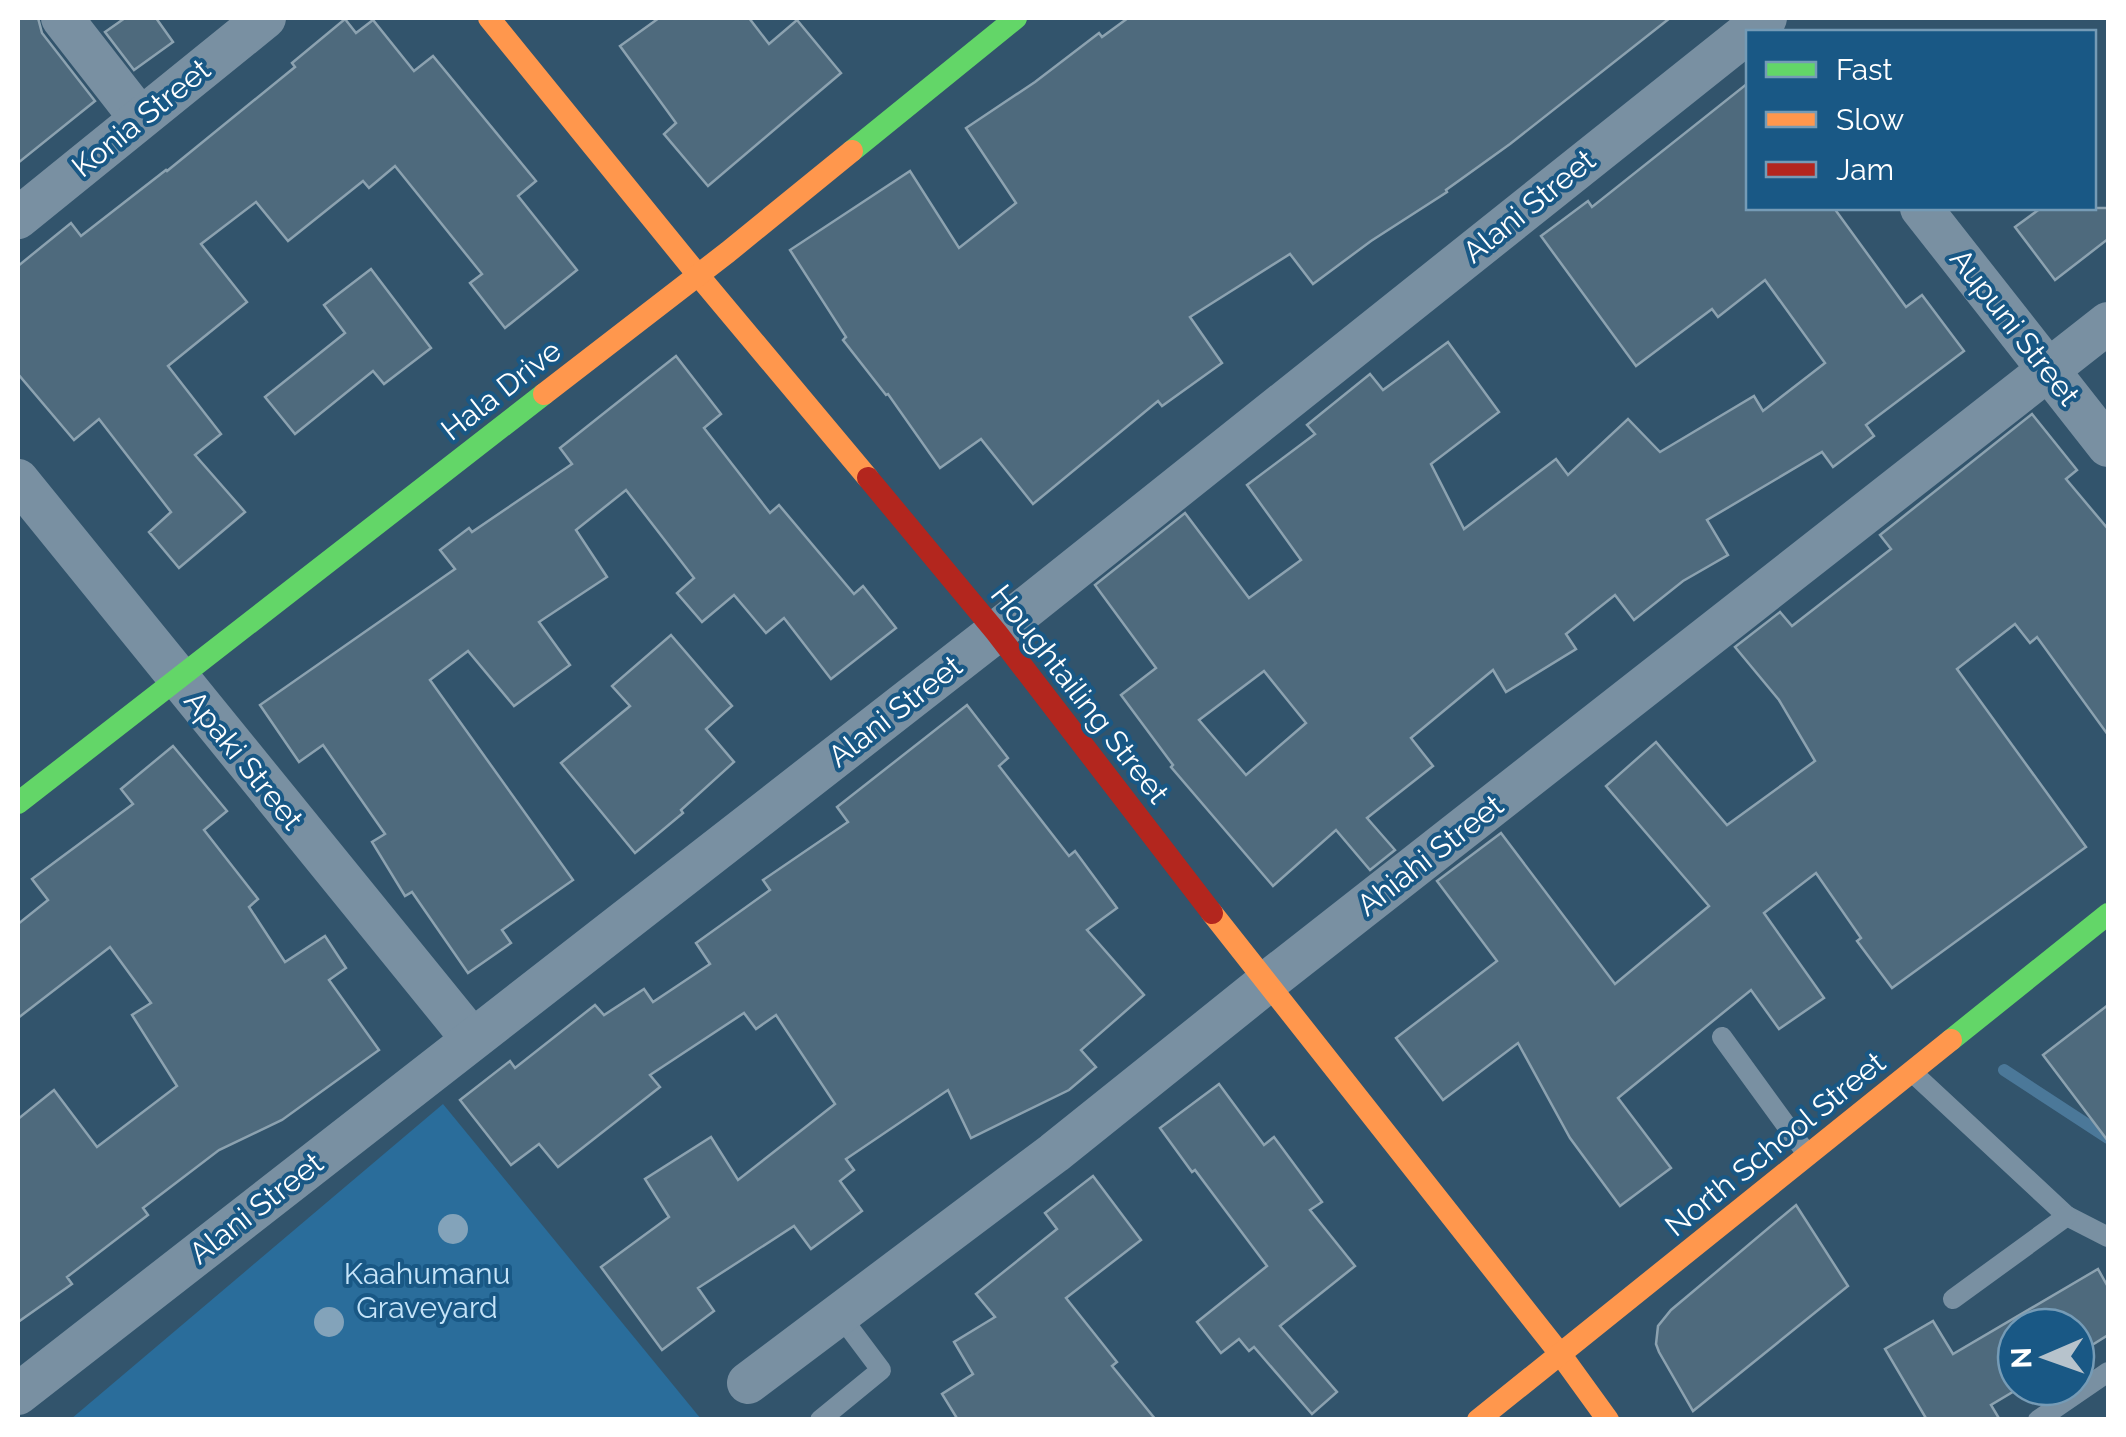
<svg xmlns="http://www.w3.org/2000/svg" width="2126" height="1437" font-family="Raleway,sans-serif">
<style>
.green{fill:#2a6d9b}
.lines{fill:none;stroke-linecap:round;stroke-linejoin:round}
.stream{stroke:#4b7899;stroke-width:12}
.building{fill:#4e6a7d;stroke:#8ca2b0;stroke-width:2.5;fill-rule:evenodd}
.lane{stroke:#7990a2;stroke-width:20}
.street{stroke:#7990a2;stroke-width:42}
.fast{stroke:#63d668;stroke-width:22}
.slow{stroke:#ff974d;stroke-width:22}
.jam{stroke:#b3261e;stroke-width:22}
.tree{fill:#83a3ba}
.labels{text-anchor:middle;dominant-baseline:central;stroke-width:8;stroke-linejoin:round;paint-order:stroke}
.street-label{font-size:30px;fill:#fff;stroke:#195885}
.park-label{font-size:30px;fill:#c5e4f9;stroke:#195885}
</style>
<rect width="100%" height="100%" fill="#32546c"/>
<path class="green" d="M443,1104L701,1419H71Z"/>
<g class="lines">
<path class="stream" d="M2004,1070L2108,1138"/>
</g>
<g class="building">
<path d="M18,18H38L42,33L95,101L18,163Z"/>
<path d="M125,18H156L173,42L134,70L105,32Z"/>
<path d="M659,18H749L769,44L797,20L841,73L708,186L664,134L676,123L620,46Z"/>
<path d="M1128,18H1670L1510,144L1446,190L1447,192L1371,241L1313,284L1290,254L1190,317L1222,363L1162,406L1158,401L1033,504L981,439L940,468L888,394L886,395L843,340L846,337L790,250L910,171L959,248L1016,203L966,128L1035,82L1099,33L1102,37Z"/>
<path d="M345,19L356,33L373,20L414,71L433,56L536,181L518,196L577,270L505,328L470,283L482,274L395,166L369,188L363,181L288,241L256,202L201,244L247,302L168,366L221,434L195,455L245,512L179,568L149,532L171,512L99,419L74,440L18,374V266L71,223L81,236L166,170L167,171L295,67L292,63Z"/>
<path d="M1748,83V208H1834L1906,307L1922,295L1964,351L1866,425L1874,436L1833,467L1822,452L1707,520L1728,555L1683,581L1634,620L1615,595L1566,634L1576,649L1506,692L1493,670L1411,738L1433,766L1367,818L1395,850L1370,870L1336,830L1273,886L1171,767L1173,765L1121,695L1156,668L1095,585L1185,513L1249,598L1301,560L1247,485L1315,434L1307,425L1370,374L1383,390L1448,342L1499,412L1431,464L1464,529L1556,459L1568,475L1628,419L1660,452L1754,396L1763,411L1825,363L1765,280L1718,317L1712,309L1636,366L1541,236L1588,201L1592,207ZM1264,671L1306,723L1246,775L1199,720Z"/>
<path d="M2041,208H2108V239L2055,280L2015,227Z"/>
<path d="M371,269L431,348L384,384L373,371L295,434L265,397L345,333L324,305Z"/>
<path d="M676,356L721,414L704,428L770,513L779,505L854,594L863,586L896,628L831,679L784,618L766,633L734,595L702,622L677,593L694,578L626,490L576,530L607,577L539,622L570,665L514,706L468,651L430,680L573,880L502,930L511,943L468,973L412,892L405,896L372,842L385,834L323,745L299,762L260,705L455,569L440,550L469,528L472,532L572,464L560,448Z"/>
<path d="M2032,414L2077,470L2066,479L2108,529V735L2037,637L2030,643L2015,624L1957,669L2086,847L1892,988L1857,941L1861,938L1816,873L1764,913L1824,998L1779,1029L1751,990L1618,1098L1671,1168L1620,1206L1570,1138L1518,1043L1443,1100L1396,1038L1497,961L1437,881L1501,833L1615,984L1709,906L1606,786L1656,742L1727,825L1815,761L1779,700L1735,647L1780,612L1792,626L1891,549L1880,535Z"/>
<path d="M671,635L732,706L706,729L734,762L681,810L683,813L635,853L561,763L630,706L612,686Z"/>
<path d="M967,705L1008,758L999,766L1069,856L1075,851L1117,908L1087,930L1144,995L1081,1050L1096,1067L1069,1090L971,1138L948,1090L846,1159L854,1170L840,1181L862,1211L811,1249L794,1226L698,1288L714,1311L662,1350L601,1267L669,1217L645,1179L711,1137L738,1180L835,1104L776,1015L756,1029L744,1013L650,1075L660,1087L558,1167L539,1144L511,1165L460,1100L510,1061L515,1068L595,1005L604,1015L644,989L653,1002L710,964L696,943L770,890L763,880L848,822L837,807Z"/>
<path d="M173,746L227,811L204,830L258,899L249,907L285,962L325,936L346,968L329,980L379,1050L282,1120L219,1150L143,1208L148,1215L67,1277L72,1284L18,1322V1119L54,1090L97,1147L177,1086L132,1015L151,1003L110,947L18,1018V924L48,900L32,879L133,804L121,789Z"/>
<path d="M2108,1005V1141L2043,1055Z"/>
<path d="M1219,1084L1264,1145L1274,1137L1322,1202L1310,1210L1355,1266L1280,1326L1337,1392L1312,1414L1254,1347L1249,1351L1239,1339L1221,1353L1197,1322L1267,1266L1195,1170L1192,1172L1160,1128Z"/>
<path d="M1093,1176L1141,1240L1066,1298L1117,1362L1112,1366L1156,1420H958L942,1394L973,1374L954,1342L995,1317L976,1294L1057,1229L1045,1213Z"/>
<path d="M1796,1205L1848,1286L1693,1411L1659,1352L1656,1344L1658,1326L1671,1310Z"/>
<path d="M2098,1269L2108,1287V1335L2076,1355V1327H2016V1387H2021L1991,1405L2000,1420H1927L1885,1349L1933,1321L1953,1354Z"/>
</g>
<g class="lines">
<g class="lane">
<path d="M1722,1037L1807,1154"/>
<path d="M1913,1073L2067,1216L2108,1237"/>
<path d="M1953,1299L2067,1216"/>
<path d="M820,1420L881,1370L839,1314"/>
<path d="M2038,1420L2108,1372"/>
</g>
<g class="street">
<path d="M62,18L140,118"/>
<path d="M1921,208L2108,446"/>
<path d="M18,218L265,18"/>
<path d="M18,480L472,1039"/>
<path d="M748,1383L1054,1153L1266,983L2108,323"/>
<path d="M18,1394L996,632L1766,18"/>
</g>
<g class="fast">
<path d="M852,151L1016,18"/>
<path d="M18,803L544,394"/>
<path d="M1951,1040L2108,914"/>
</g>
<g class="slow">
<path d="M489,18L698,275L868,478"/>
<path d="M544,394L728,252L852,151"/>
<path d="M1212,913L1561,1355L1608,1420"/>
<path d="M1478,1420L1951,1040"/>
</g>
<path class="jam" d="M868,478L996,632L1212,913"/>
</g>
<g class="tree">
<circle cx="453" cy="1229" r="15"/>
<circle cx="329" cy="1322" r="15"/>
</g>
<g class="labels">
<g class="street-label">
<text transform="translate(141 118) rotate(-39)">Konia Street</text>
<text transform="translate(1529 206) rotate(-39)">Alani Street</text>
<text transform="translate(2015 327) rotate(52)">Aupuni Street</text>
<text transform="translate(501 390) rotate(-38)">Hala Drive</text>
<text transform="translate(1080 694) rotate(52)">Houghtailing Street</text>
<text transform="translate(895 711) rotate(-38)">Alani Street</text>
<text transform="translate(244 760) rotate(51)">Apaki Street</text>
<text transform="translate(1430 855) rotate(-38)">Ahiahi Street</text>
<text transform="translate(1775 1144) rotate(-39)">North School Street</text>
<text transform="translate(256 1208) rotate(-38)">Alani Street</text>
</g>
<g class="park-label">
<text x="427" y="1273">Kaahumanu<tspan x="427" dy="34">Graveyard</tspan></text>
</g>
</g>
<rect width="2126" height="1437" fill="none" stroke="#ffffff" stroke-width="40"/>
<rect x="1746" y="30" width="350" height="180" fill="#195885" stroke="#759bb6" stroke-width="2.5"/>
<rect x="1766" y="62" width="50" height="15" fill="#63d668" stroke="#759bb6" stroke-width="2.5"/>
<text x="1836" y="80" font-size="30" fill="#ffffff">Fast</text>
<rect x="1766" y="112" width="50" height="15" fill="#ff974d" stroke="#759bb6" stroke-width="2.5"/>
<text x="1836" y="130" font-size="30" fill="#ffffff">Slow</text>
<rect x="1766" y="162" width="50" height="15" fill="#b3261e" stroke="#759bb6" stroke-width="2.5"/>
<text x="1836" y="180" font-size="30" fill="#ffffff">Jam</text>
<g transform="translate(2046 1357) rotate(268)"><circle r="48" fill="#195885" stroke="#759bb6" stroke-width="2.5"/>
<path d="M0-8L18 38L0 25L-18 38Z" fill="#b7c3cc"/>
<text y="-15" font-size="28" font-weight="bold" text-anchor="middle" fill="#ffffff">N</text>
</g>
</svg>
